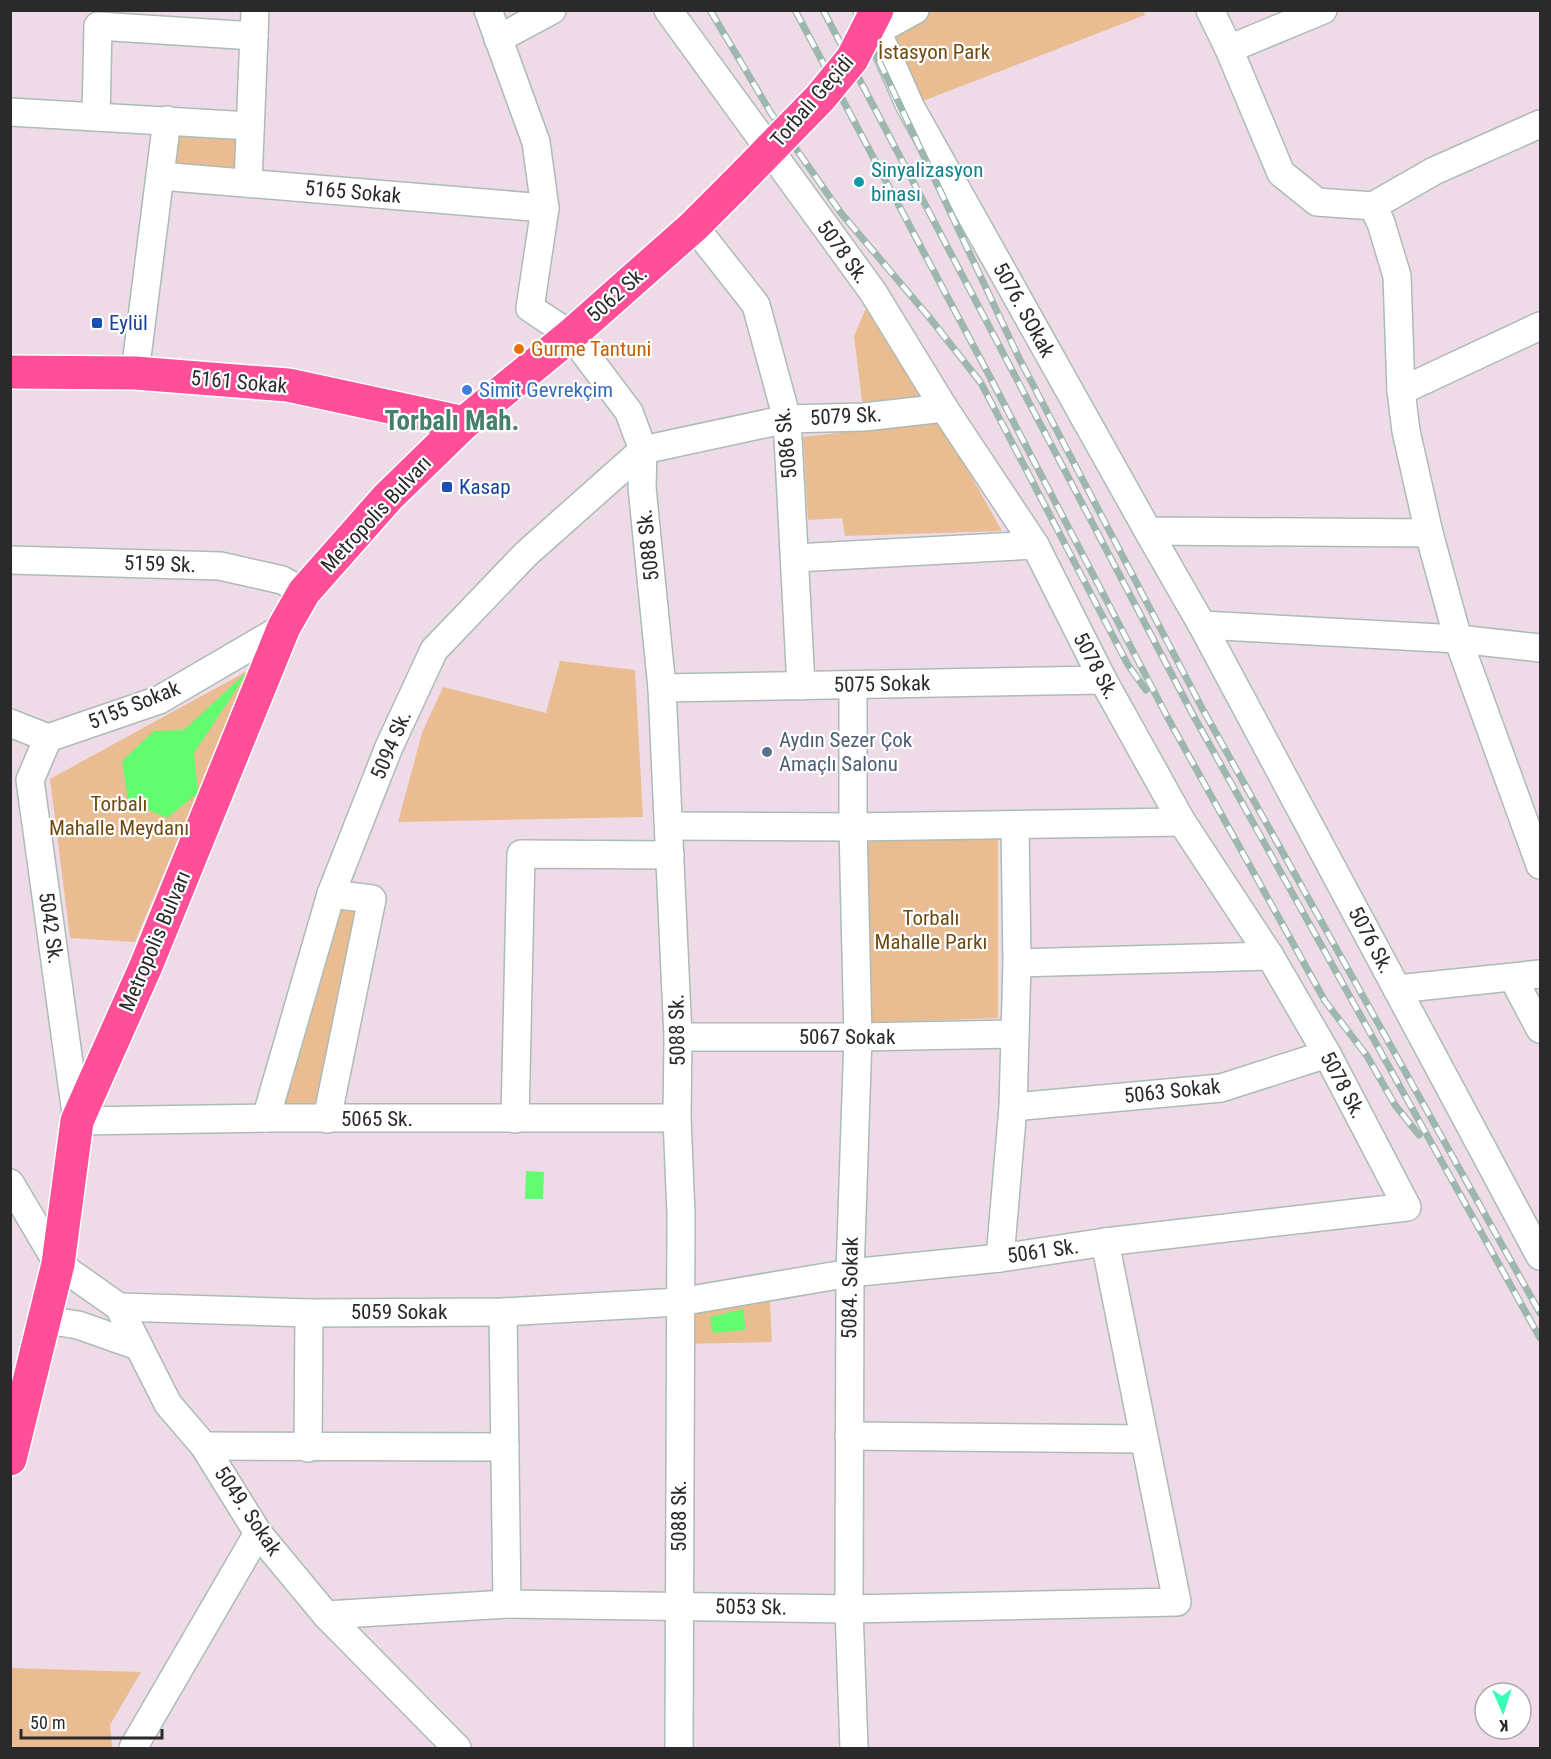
<svg xmlns="http://www.w3.org/2000/svg" width="1551" height="1759" font-family="'Roboto Condensed',sans-serif">
<style>
.green{fill:#eabc92}
.water{fill:#63fb70}
.lines{fill:none;stroke-linecap:round;stroke-linejoin:round}
.minor-casing{stroke:#abbcb6;stroke-width:30}
.major-casing{stroke:#fff;stroke-width:36}
.minor{stroke:#fff;stroke-width:27}
.major{stroke:#ff4f98;stroke-width:33}
.rail-casing{stroke:#9db7ae;stroke-width:7}
.rail{stroke:#fff;stroke-width:4.5;stroke-dasharray:14;stroke-linecap:butt}
.major-bridge-casing{stroke:#fff;stroke-width:36;stroke-linecap:butt}
.major-bridge{stroke:#ff4f98;stroke-width:33}
.culture-dot{fill:#0f9aa8;stroke:#fff;stroke-width:2}
.transit-dot{fill:#1a4fb4;stroke:#fff;stroke-width:2}
.food-dot{fill:#e8710a;stroke:#fff;stroke-width:2}
.shop-dot{fill:#3f7fe0;stroke:#fff;stroke-width:2}
.service-dot{fill:#5c6f8a;stroke:#fff;stroke-width:2}
.labels{text-anchor:middle;dominant-baseline:central;stroke-width:4.5;stroke-linejoin:round;paint-order:stroke}
.park-label{font-size:21px;fill:#6f4b12;stroke:#fff}
.street-label{font-size:21px;fill:#2a2a2a;stroke:#fff}
.culture-label{font-size:21px;fill:#0d838f;stroke:#fff;text-anchor:start}
.transit-label{font-size:21px;fill:#164399;stroke:#fff;text-anchor:start}
.food-label{font-size:21px;fill:#c56008;stroke:#fff;text-anchor:start}
.shop-label{font-size:21px;fill:#366cbe;stroke:#fff;text-anchor:start}
.service-label{font-size:21px;fill:#4e5e75;stroke:#fff;text-anchor:start}
.district-label{font-size:27px;font-weight:bold;fill:#46806b;stroke:#fff}
</style>
<rect width="100%" height="100%" fill="#eedbe7"/>
<g class="green">
<path d="M1143,10L1145,15L910,106L877,31L915,11Z"/>
<path d="M167,120L250,126L248,183L160,176Z"/>
<path d="M873,292L944,408L864,417L854,336Z"/>
<path d="M940,421L1002,531L845,536L842,518L808,520L803,437Z"/>
<path d="M560,661L635,670L643,817L398,822L422,733L443,687L546,713Z"/>
<path d="M249,670L135,942L70,938L50,779Z"/>
<path d="M998,836V1018L866,1023L862,842Z"/>
<path d="M337,905L359,911L323,1104L281,1105Z"/>
<path d="M769,1288L772,1342L683,1344L679,1302Z"/>
<path d="M11,1668L141,1672L110,1725L112,1748H11Z"/>
</g>
<g class="water">
<path d="M249,670L194,753L198,793L167,818L128,801L122,761L154,731L184,730Z"/>
<path d="M526,1171L544,1172L543,1199H525Z"/>
<path d="M744,1309L745,1330L713,1333L710,1317Z"/>
</g>
<g class="lines">
<g class="minor-casing">
<g id="minor">
<path d="M488,10L536,142L545,208L530,308L571,335L629,412L643,450L642,487L662,688L678,1037L677,1118L681,1214L679,1748"/>
<path d="M915,10L877,31L910,106L1148,531L1429,533"/>
<path d="M1210,10L1229,49L1281,173L1317,202L1373,206L1434,171L1540,124"/>
<path d="M498,39L552,10"/>
<path d="M1229,49L1323,10"/>
<path d="M10,112L250,126"/>
<path d="M96,117L98,26L254,36"/>
<path d="M160,176L545,208"/>
<path d="M248,183L255,10"/>
<path d="M1373,206L1381,223L1397,276L1401,391L1406,431L1429,533L1458,639L1540,865"/>
<path d="M694,226L756,305L787,419L801,686"/>
<path d="M135,373L167,120"/>
<path d="M1401,391L1540,326"/>
<path d="M1148,531L1202,625L1458,639L1540,648"/>
<path d="M795,558L1035,545"/>
<path d="M10,560L220,566L282,580L304,592"/>
<path d="M1202,625L1540,1256"/>
<path d="M853,685V827L858,1037L850,1273L849,1609L854,1748"/>
<path d="M662,688L1103,680"/>
<path d="M10,723L48,738L159,700L284,627"/>
<path d="M48,738L30,780L77,1121L266,1118H677"/>
<path d="M669,826L853,827L1182,822"/>
<path d="M1017,963L1270,956"/>
<path d="M1513,978L1540,1029"/>
<path d="M1397,989L1540,974"/>
<path d="M678,1037H858L1015,1034"/>
<path d="M1013,1107L1221,1088L1327,1054"/>
<path d="M266,1118L331,894L389,747L434,650L526,554L643,450L787,419L864,417L944,408"/>
<path d="M327,1119L372,899L331,894"/>
<path d="M515,1119L521,854L670,855"/>
<path d="M10,1183L58,1264L119,1307L168,1404L204,1446L258,1533L326,1615L457,1748"/>
<path d="M1000,1258L1013,1107L1017,963L1015,825"/>
<path d="M119,1307L309,1313L503,1312L679,1302L850,1273L1000,1258L1105,1242L1407,1207L1327,1054L1270,956L1182,822L1103,680L1035,545L944,408L873,292L668,10"/>
<path d="M503,1312L507,1604"/>
<path d="M45,1320L78,1325L138,1346"/>
<path d="M849,1436L1143,1439"/>
<path d="M204,1446L505,1447"/>
<path d="M308,1448L309,1313"/>
<path d="M326,1615L507,1604L849,1609L1177,1602L1105,1242"/>
<path d="M133,1748L258,1533"/>
</g>
</g>
<g class="major-casing">
<g id="major">
<path d="M10,372L135,373L288,385L464,423"/>
<path d="M10,1459L58,1264L77,1121L146,966L284,627L304,592L388,497L464,423L571,335L694,226L737,183"/>
</g>
</g>
<use href="#minor" class="minor"/>
<use href="#major" class="major"/>
<g class="rail-casing">
<g id="rail">
<path d="M710,10L771,113L841,213L929,317L981,383L1128,665L1146,690"/>
<path d="M795,10L990,377L1170,722L1325,1001L1367,1056L1395,1105L1419,1135"/>
<path d="M823,10L1192,713L1540,1338"/>
<path d="M855,10L1019,358L1202,708L1540,1313"/>
</g>
</g>
<use href="#rail" class="rail"/>
<g class="major-bridge-casing">
<path id="major-bridge" d="M737,183L820,98L852,59L877,10"/>
</g>
<use href="#major-bridge" class="major-bridge"/>
</g>
<circle class="culture-dot" cx="859" cy="182" r="6"/>
<g class="transit-dot">
<rect x="91" y="317" width="12" height="12" rx="3"/>
<rect x="441" y="481" width="12" height="12" rx="3"/>
</g>
<circle class="food-dot" cx="519" cy="349" r="6"/>
<circle class="shop-dot" cx="467" cy="390" r="6"/>
<circle class="service-dot" cx="767" cy="752" r="6"/>
<g class="labels">
<g class="park-label">
<text x="934" y="52">İstasyon Park</text>
<text x="119" y="804">Torbalı<tspan x="119" dy="24">Mahalle Meydanı</tspan></text>
<text x="931" y="918">Torbalı<tspan x="931" dy="24">Mahalle Parkı</tspan></text>
</g>
<g class="street-label">
<text transform="translate(812 101) rotate(-49)">Torbalı Geçidi</text>
<text transform="translate(353 192) rotate(5)">5165 Sokak</text>
<text transform="translate(843 252) rotate(54)">5078 Sk.</text>
<text transform="translate(617 294) rotate(-42)">5062 Sk.</text>
<text transform="translate(1024 310) rotate(61)">5076. SOkak</text>
<text transform="translate(239 382) rotate(5)">5161 Sokak</text>
<text transform="translate(846 416) rotate(-3)">5079 Sk.</text>
<text transform="translate(786 443) rotate(-96)">5086 Sk.</text>
<text transform="translate(376 514) rotate(-47)">Metropolis Bulvarı</text>
<text transform="translate(648 545) rotate(-96)">5088 Sk.</text>
<text transform="translate(160 564) rotate(2)">5159 Sk.</text>
<text transform="translate(1096 666) rotate(62)">5078 Sk.</text>
<text transform="translate(882 684) rotate(-1)">5075 Sokak</text>
<text transform="translate(134 705) rotate(-22)">5155 Sokak</text>
<text transform="translate(391 745) rotate(-67)">5094 Sk.</text>
<text transform="translate(51 928) rotate(82)">5042 Sk.</text>
<text transform="translate(1371 940) rotate(62)">5076 Sk.</text>
<text transform="translate(155 941) rotate(-67)">Metropolis Bulvarı</text>
<text transform="translate(677 1030) rotate(-91)">5088 Sk.</text>
<text x="847" y="1037">5067 Sokak</text>
<text transform="translate(1343 1085) rotate(62)">5078 Sk.</text>
<text transform="translate(1172 1091) rotate(-6)">5063 Sokak</text>
<text x="377" y="1119">5065 Sk.</text>
<text transform="translate(1043 1251) rotate(-8)">5061 Sk.</text>
<text transform="translate(850 1288) rotate(-89)">5084. Sokak</text>
<text x="399" y="1312">5059 Sokak</text>
<text transform="translate(248 1511) rotate(56)">5049. Sokak</text>
<text transform="translate(679 1516) rotate(-90)">5088 Sk.</text>
<text transform="translate(751 1607) rotate(1)">5053 Sk.</text>
</g>
<g class="culture-label">
<text x="871" y="170">Sinyalizasyon<tspan x="871" dy="24">binası</tspan></text>
</g>
<g class="transit-label">
<text x="109" y="323">Eylül</text>
<text x="459" y="487">Kasap</text>
</g>
<g class="food-label">
<text x="531" y="349">Gurme Tantuni</text>
</g>
<g class="shop-label">
<text x="479" y="390">Simit Gevrekçim</text>
</g>
<g class="service-label">
<text x="779" y="740">Aydın Sezer Çok<tspan x="779" dy="24">Amaçlı Salonu</tspan></text>
</g>
<g class="district-label">
<text x="452" y="421">Torbalı Mah.</text>
</g>
</g>
<rect width="1551" height="1759" fill="none" stroke="#2a2a2a" stroke-width="24"/>
<g transform="translate(1503 1711) rotate(177)"><circle r="28" fill="#ffffff" stroke="#aaaaaa" stroke-width="1.5"/>
<path d="M0-4.5L10 22L0 15L-10 22Z" fill="#37ffb5"/>
<text y="-9" font-size="16" font-weight="bold" text-anchor="middle" fill="#2a2a2a">K</text>
</g>
<path d="M21 1729v9h141v-9" fill="none" stroke="#2a2a2a" stroke-width="3"/>
<text x="30" y="1729" font-size="18" fill="#2a2a2a" stroke="#ffffff" stroke-width="4.5" paint-order="stroke">50 m</text>
</svg>
